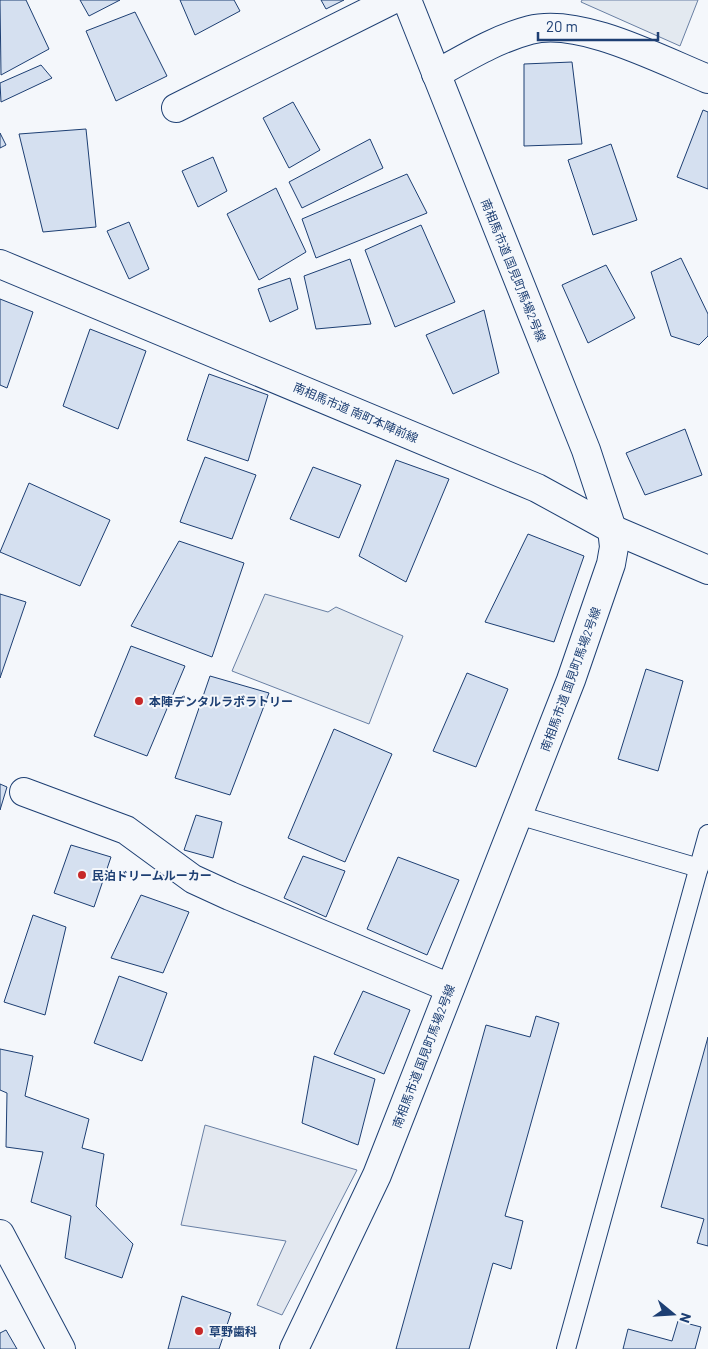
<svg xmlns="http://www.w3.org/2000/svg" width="708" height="1349" font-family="Barlow,'Noto Sans JP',sans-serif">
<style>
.green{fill:#e3e9f0;stroke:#687fa3}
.parking{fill:#e3e8f0;stroke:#687fa3}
.building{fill:#d5e0f0;stroke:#1d3f73}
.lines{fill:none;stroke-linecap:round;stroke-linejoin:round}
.lane-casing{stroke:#1d3f73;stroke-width:20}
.street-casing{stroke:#1d3f73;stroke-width:30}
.secondary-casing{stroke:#1d3f73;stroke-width:30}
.lane{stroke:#f4f7fb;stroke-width:18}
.street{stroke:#f4f7fb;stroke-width:28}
.secondary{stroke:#f4f7fb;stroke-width:28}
.poi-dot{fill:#c62828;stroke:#f4f7fb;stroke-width:2}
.labels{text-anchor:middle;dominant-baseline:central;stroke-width:4;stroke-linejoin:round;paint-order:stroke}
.street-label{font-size:12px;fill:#1d3f73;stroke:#f4f7fb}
.poi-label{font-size:12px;font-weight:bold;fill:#1d3f73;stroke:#f4f7fb;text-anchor:start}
</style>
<rect width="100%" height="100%" fill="#f4f7fb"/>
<g class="green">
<path d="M582,0H698L680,46L581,2Z"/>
<path d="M265,594L328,612L336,607L403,636L369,724L232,671Z"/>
</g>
<path class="parking" d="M205,1125L357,1170L282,1315L257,1305L286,1241L181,1225Z"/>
<g class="building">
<path d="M0,0H26L49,49L1,75Z"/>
<path d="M80,0H120L89,16Z"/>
<path d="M180,0H234L240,11L195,35Z"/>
<path d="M321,0H344L326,9Z"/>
<path d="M135,12L167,76L116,101L86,31Z"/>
<path d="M572,62L582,144L524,146V64Z"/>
<path d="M41,65L52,78L1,102L0,83Z"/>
<path d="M293,102L320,150L289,168L263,118Z"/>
<path d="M703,110L708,112V189L677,177Z"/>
<path d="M86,129L96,227L43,232L19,134Z"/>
<path d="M0,133L6,145L0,148Z"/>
<path d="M370,139L383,168L302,208L289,182Z"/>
<path d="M611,144L637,220L593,235L568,160Z"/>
<path d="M213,157L227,191L198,207L182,171Z"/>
<path d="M407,174L427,213L316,258L302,219Z"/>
<path d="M276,188L306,252L259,280L227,214Z"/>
<path d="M129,222L149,269L129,279L107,231Z"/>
<path d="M421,225L455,302L395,327L365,250Z"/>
<path d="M681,258L708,314V336L699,345L671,336L651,272Z"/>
<path d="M350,259L371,324L316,329L304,276Z"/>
<path d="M606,265L635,318L588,343L562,285Z"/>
<path d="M290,278L298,309L270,322L258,289Z"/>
<path d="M0,299L33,312L7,388L0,385Z"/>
<path d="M484,310L499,373L453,394L426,335Z"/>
<path d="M90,329L146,351L118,429L63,406Z"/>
<path d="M209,374L268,395L248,461L187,440Z"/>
<path d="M685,429L702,475L645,495L626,453Z"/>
<path d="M205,457L256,475L232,539L180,522Z"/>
<path d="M396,460L449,479L406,582L359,556Z"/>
<path d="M313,467L361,485L339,538L290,519Z"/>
<path d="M29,483L110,520L80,586L0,552Z"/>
<path d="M528,534L584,556L554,642L485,622Z"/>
<path d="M179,541L244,563L212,657L131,626Z"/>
<path d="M0,594L26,602L0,678Z"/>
<path d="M131,646L185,666L147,756L94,736Z"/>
<path d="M646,669L683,681L658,771L618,759Z"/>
<path d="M467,673L508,689L476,767L433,751Z"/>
<path d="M210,676L269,693L230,795L175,778Z"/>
<path d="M334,729L392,754L345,862L288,838Z"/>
<path d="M0,784L7,787L0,810Z"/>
<path d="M196,815L222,822L213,858L184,850Z"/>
<path d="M71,845L111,857L94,907L54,893Z"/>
<path d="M303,856L345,871L326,917L284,898Z"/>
<path d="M398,857L459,880L427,955L367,929Z"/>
<path d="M141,895L189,912L163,973L111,958Z"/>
<path d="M33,915L66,927L45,1015L4,1002Z"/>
<path d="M119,976L167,993L142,1061L94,1043Z"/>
<path d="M363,991L410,1010L384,1074L334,1054Z"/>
<path d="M536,1016L559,1023L505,1216L523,1221L511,1269L493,1263L469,1349H396L486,1025L530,1037Z"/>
<path d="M708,1037V1246L697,1243L704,1219L661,1207Z"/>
<path d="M0,1049L33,1056L25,1096L89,1119L82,1148L104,1154L96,1206L133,1244L122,1278L65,1258L71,1216L31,1202L43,1152L6,1147L7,1093L0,1090Z"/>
<path d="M314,1056L375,1079L358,1145L302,1123Z"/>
<path d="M182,1296L231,1313L219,1349H168Z"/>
<path d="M678,1321L701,1327L695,1349H623L628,1329L672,1341Z"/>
<path d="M6,1330L17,1349H0V1333Z"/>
</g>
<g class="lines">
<g class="lane-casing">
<g id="lane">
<path d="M518,815L699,868"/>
<path d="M566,1349L708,834"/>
</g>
</g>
<g class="street-casing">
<g id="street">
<path d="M436,74C467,57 496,39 530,30C580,17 661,60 708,79"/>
<path d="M176,108L392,0"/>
<path d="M0,264L537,488L612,529L708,570"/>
<path d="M24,792L126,830L193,879L230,896L450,988"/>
</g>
</g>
<g class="secondary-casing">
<g id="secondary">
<path d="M0,1234L61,1349"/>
<path d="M294,1349L377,1175L571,680L611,564L614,547L612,529L586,450L407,0"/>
</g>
</g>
<use href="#lane" class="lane"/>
<use href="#street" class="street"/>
<use href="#secondary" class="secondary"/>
</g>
<g class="poi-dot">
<circle cx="139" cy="701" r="5"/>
<circle cx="82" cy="875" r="5"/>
<circle cx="199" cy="1331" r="5"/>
</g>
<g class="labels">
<g class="street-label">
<text transform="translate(514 270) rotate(68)">南相馬市道 国見町馬場2号線</text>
<text transform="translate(356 412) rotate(23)">南相馬市道 南町本陣前線</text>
<text transform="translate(570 679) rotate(-70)">南相馬市道 国見町馬場2号線</text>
<text transform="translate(423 1056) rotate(-69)">南相馬市道 国見町馬場2号線</text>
</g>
<g class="poi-label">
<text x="149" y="701">本陣デンタルラボラトリー</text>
<text x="92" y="875">民泊ドリームルーカー</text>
<text x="209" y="1331">草野歯科</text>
</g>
</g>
<g transform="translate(673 1314) rotate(108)" stroke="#f4f7fb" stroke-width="4" paint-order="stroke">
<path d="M0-4L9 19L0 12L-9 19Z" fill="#1d3f73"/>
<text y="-8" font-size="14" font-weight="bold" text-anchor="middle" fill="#1d3f73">N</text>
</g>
<path d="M538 32v8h120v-8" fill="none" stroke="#1d3f73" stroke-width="2.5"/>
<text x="546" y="32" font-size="15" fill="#1d3f73" stroke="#f4f7fb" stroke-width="4" paint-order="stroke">20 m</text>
</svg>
